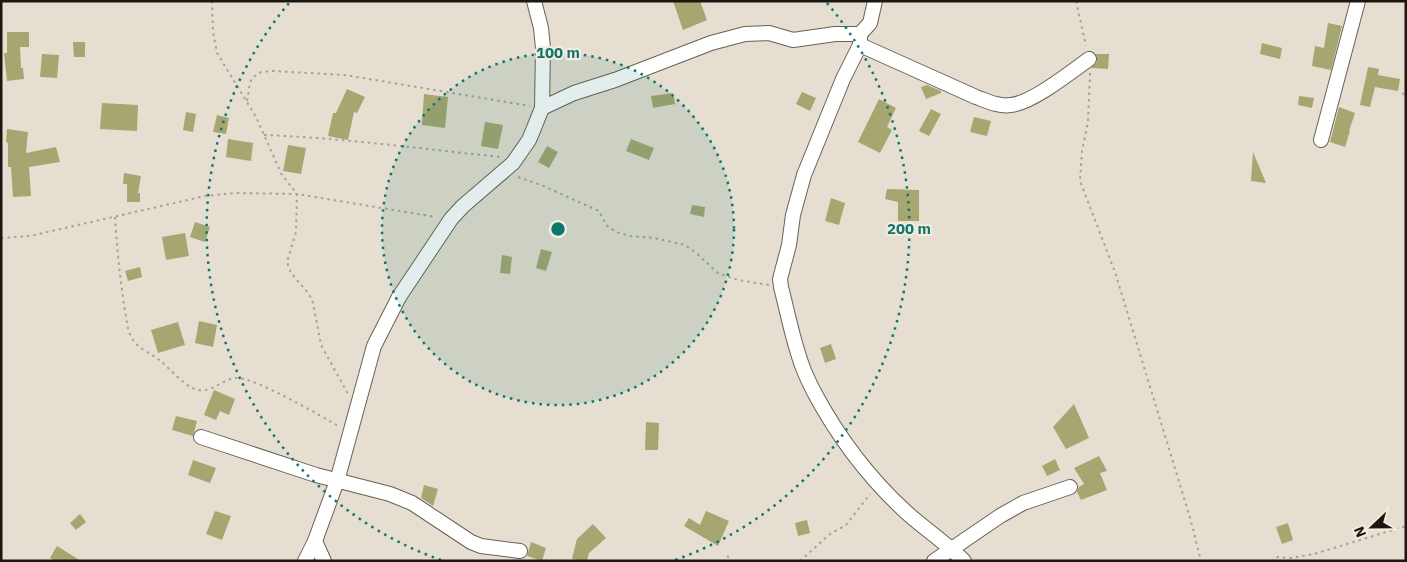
<svg xmlns="http://www.w3.org/2000/svg" width="1407" height="562" font-family="'IBM Plex Sans',sans-serif">
<style>
.building{fill:#a6a670}
.lines{fill:none;stroke-linecap:round;stroke-linejoin:round}
.minor-casing{stroke:#686155;stroke-width:16}
.path{stroke:#a7a196;stroke-width:2;stroke-dasharray:2.5 4;stroke-linecap:butt}
.minor{stroke:#fff;stroke-width:14}
.ring{fill:none;stroke:#0f766e;stroke-width:2.5;stroke-dasharray:2.5 5}
.centre{fill:#0f766e;stroke:#f4ecde;stroke-width:2.5}
.ring-label{font-size:15px;text-anchor:middle;font-weight:bold;fill:#0f766e;stroke:#f4ecde;stroke-width:4.5;stroke-linejoin:round;paint-order:stroke}
</style>
<rect width="100%" height="100%" fill="#e6dfd1"/>
<g class="building">
<path d="M673,1H700L707,20L683,30Z"/>
<path d="M1328,23L1342,26L1331,70L1312,66L1315,46L1324,48Z"/>
<path d="M7,32H29V47H20L21,68H23L24,79L7,81L4,53H7Z"/>
<path d="M73,42H85V57H74Z"/>
<path d="M1262,43L1282,48L1280,59L1260,54Z"/>
<path d="M42,54L59,55L57,78L40,77Z"/>
<path d="M1096,54H1109L1108,69L1091,68L1097,62Z"/>
<path d="M1368,67L1379,69L1378,75L1400,79L1398,91L1375,87L1370,107L1360,105Z"/>
<path d="M927,85L941,91V93L926,99L921,87Z"/>
<path d="M347,89L365,97L357,113L354,112L348,140L328,136L333,113H336Z"/>
<path d="M802,92L816,98L810,111L796,104Z"/>
<path d="M673,93L675,104L653,108L651,96Z"/>
<path d="M424,94L448,97L445,128L422,125Z"/>
<path d="M1299,96L1314,98L1312,108L1298,105Z"/>
<path d="M879,99L896,108L887,127L892,130L880,153L858,142Z"/>
<path d="M102,103L138,105L137,131L100,129Z"/>
<path d="M1339,107L1355,113L1349,131H1350L1345,147L1330,142Z"/>
<path d="M931,109L941,114L929,136L919,131Z"/>
<path d="M186,112L196,114L193,132L183,130Z"/>
<path d="M217,115L229,118L226,134L213,132Z"/>
<path d="M974,117L991,121L987,136L970,132Z"/>
<path d="M485,122L503,125L498,149L481,146Z"/>
<path d="M7,129L28,132L26,153L56,147L60,162L29,167L31,196L13,197L11,167H8V143L6,142Z"/>
<path d="M228,139L253,143L251,161L226,157Z"/>
<path d="M631,139L654,148L649,160L626,151Z"/>
<path d="M288,145L306,148L301,174L283,171Z"/>
<path d="M547,146L558,152L549,168L538,162Z"/>
<path d="M1253,152L1266,183L1251,181Z"/>
<path d="M124,173L141,176L138,193H140V202H127V184H123Z"/>
<path d="M887,189L919,190V221H898V202L885,199Z"/>
<path d="M831,198L845,203L839,225L825,221Z"/>
<path d="M692,205L705,207L704,217L690,214Z"/>
<path d="M195,222L210,227L205,242L190,237Z"/>
<path d="M185,233L189,256L166,260L162,237Z"/>
<path d="M541,249L552,252L546,271L536,268Z"/>
<path d="M502,255L512,257L510,274L500,273Z"/>
<path d="M140,267L142,277L128,281L125,271Z"/>
<path d="M199,321L217,325L213,347L195,343Z"/>
<path d="M178,322L185,345L158,353L151,330Z"/>
<path d="M831,344L836,359L825,363L820,348Z"/>
<path d="M214,390L235,399L229,415L220,411L216,420L204,415Z"/>
<path d="M1074,404L1089,438L1066,449L1053,427Z"/>
<path d="M176,416L197,421L193,436L172,430Z"/>
<path d="M646,422L659,423L658,450H645Z"/>
<path d="M1099,456L1107,471L1100,473L1107,490L1081,500L1077,492L1079,487L1084,484L1074,468Z"/>
<path d="M1055,459L1060,470L1047,476L1042,466Z"/>
<path d="M193,460L216,468L210,483L188,475Z"/>
<path d="M424,485L438,489L433,506L421,498Z"/>
<path d="M215,511L231,516L222,540L206,534Z"/>
<path d="M706,511L729,521L718,546L684,526L689,518L700,525Z"/>
<path d="M80,514L86,522L76,530L70,523Z"/>
<path d="M807,520L810,533L798,536L795,523Z"/>
<path d="M1288,523L1293,540L1282,544L1276,527Z"/>
<path d="M593,524L606,538L589,553L587,561L572,559L577,539Z"/>
<path d="M531,542L546,548L542,561L527,556Z"/>
<path d="M57,546L81,561H55L50,558Z"/>
</g>
<g class="lines">
<g class="minor-casing">
<g id="minor">
<path d="M875,1L870,23L860,34V45L843,79L804,175L793,215L789,245L780,279L781,287C788,314 793,342 803,368C806,376 810,384 814,392C838,437 869,478 906,512C925,529 946,543 964,561"/>
<path d="M860,45L976,97C987,101 999,107 1011,105C1032,103 1071,72 1089,59"/>
<path d="M542,108L574,93L615,80L711,43L745,34L769,33L793,40L835,34H860"/>
<path d="M1321,140L1358,1"/>
<path d="M201,437L316,475L390,494L412,503L471,542L481,546L520,551"/>
<path d="M315,541L324,561"/>
<path d="M305,561L315,541L337,481L374,346L399,297L451,219L463,206L513,163L529,140L534,128L542,108L543,48L541,28L534,1"/>
<path d="M934,561L1000,516L1023,503L1070,487"/>
</g>
</g>
<g class="path">
<path d="M212,1L213,32L217,53L256,117L282,175L297,194L296,232L287,262L291,273L309,294L313,303L321,345L348,394"/>
<path d="M1076,1L1086,46"/>
<path d="M1090,73L1088,122L1082,151L1080,181L1115,272L1191,521L1201,561"/>
<path d="M1403,95L1406,86"/>
<path d="M247,101L250,83L252,78L261,72L273,71L345,75L530,106"/>
<path d="M264,135C344,138 422,149 501,157"/>
<path d="M518,177L541,185L599,211L606,225L616,232L630,236L654,238L685,245L695,252L718,273L738,280L769,285"/>
<path d="M115,217C117,249 120,279 125,311C127,321 127,331 133,340C140,350 153,354 163,363C173,372 185,387 198,390C212,393 224,378 237,378C256,378 321,416 340,427"/>
<path d="M1,238L30,236L205,196L234,193L297,194L436,217"/>
<path d="M727,556L733,561"/>
<path d="M800,561L830,534L846,525L870,494"/>
<path d="M1271,561L1278,557L1291,558L1314,554L1406,526"/>
</g>
<use href="#minor" class="minor"/>
</g>
<circle cx="558" cy="229" r="176" fill="#0f766e" fill-opacity=".12"/>
<g class="ring">
<circle cx="558" cy="229" r="176"/>
<path d="M441 560A351 351 0 0 1 289 3M827 3A351 351 0 0 1 675 560"/>
</g>
<circle cx="558" cy="229" r="8" class="centre"/>
<g class="ring-label">
<text x="558" y="58">100 m</text>
<text x="909" y="234">200 m</text>
</g>
<rect width="1407" height="562" fill="none" stroke="#1a1712" stroke-width="5"/>
<g transform="translate(1372 527) rotate(248)" stroke="#f4ecde" stroke-width="4" paint-order="stroke">
<path d="M0-4L9 19L0 12L-9 19Z" fill="#1a1712"/>
<text y="-8" font-size="14" font-weight="bold" text-anchor="middle" fill="#1a1712">N</text>
</g>
</svg>
